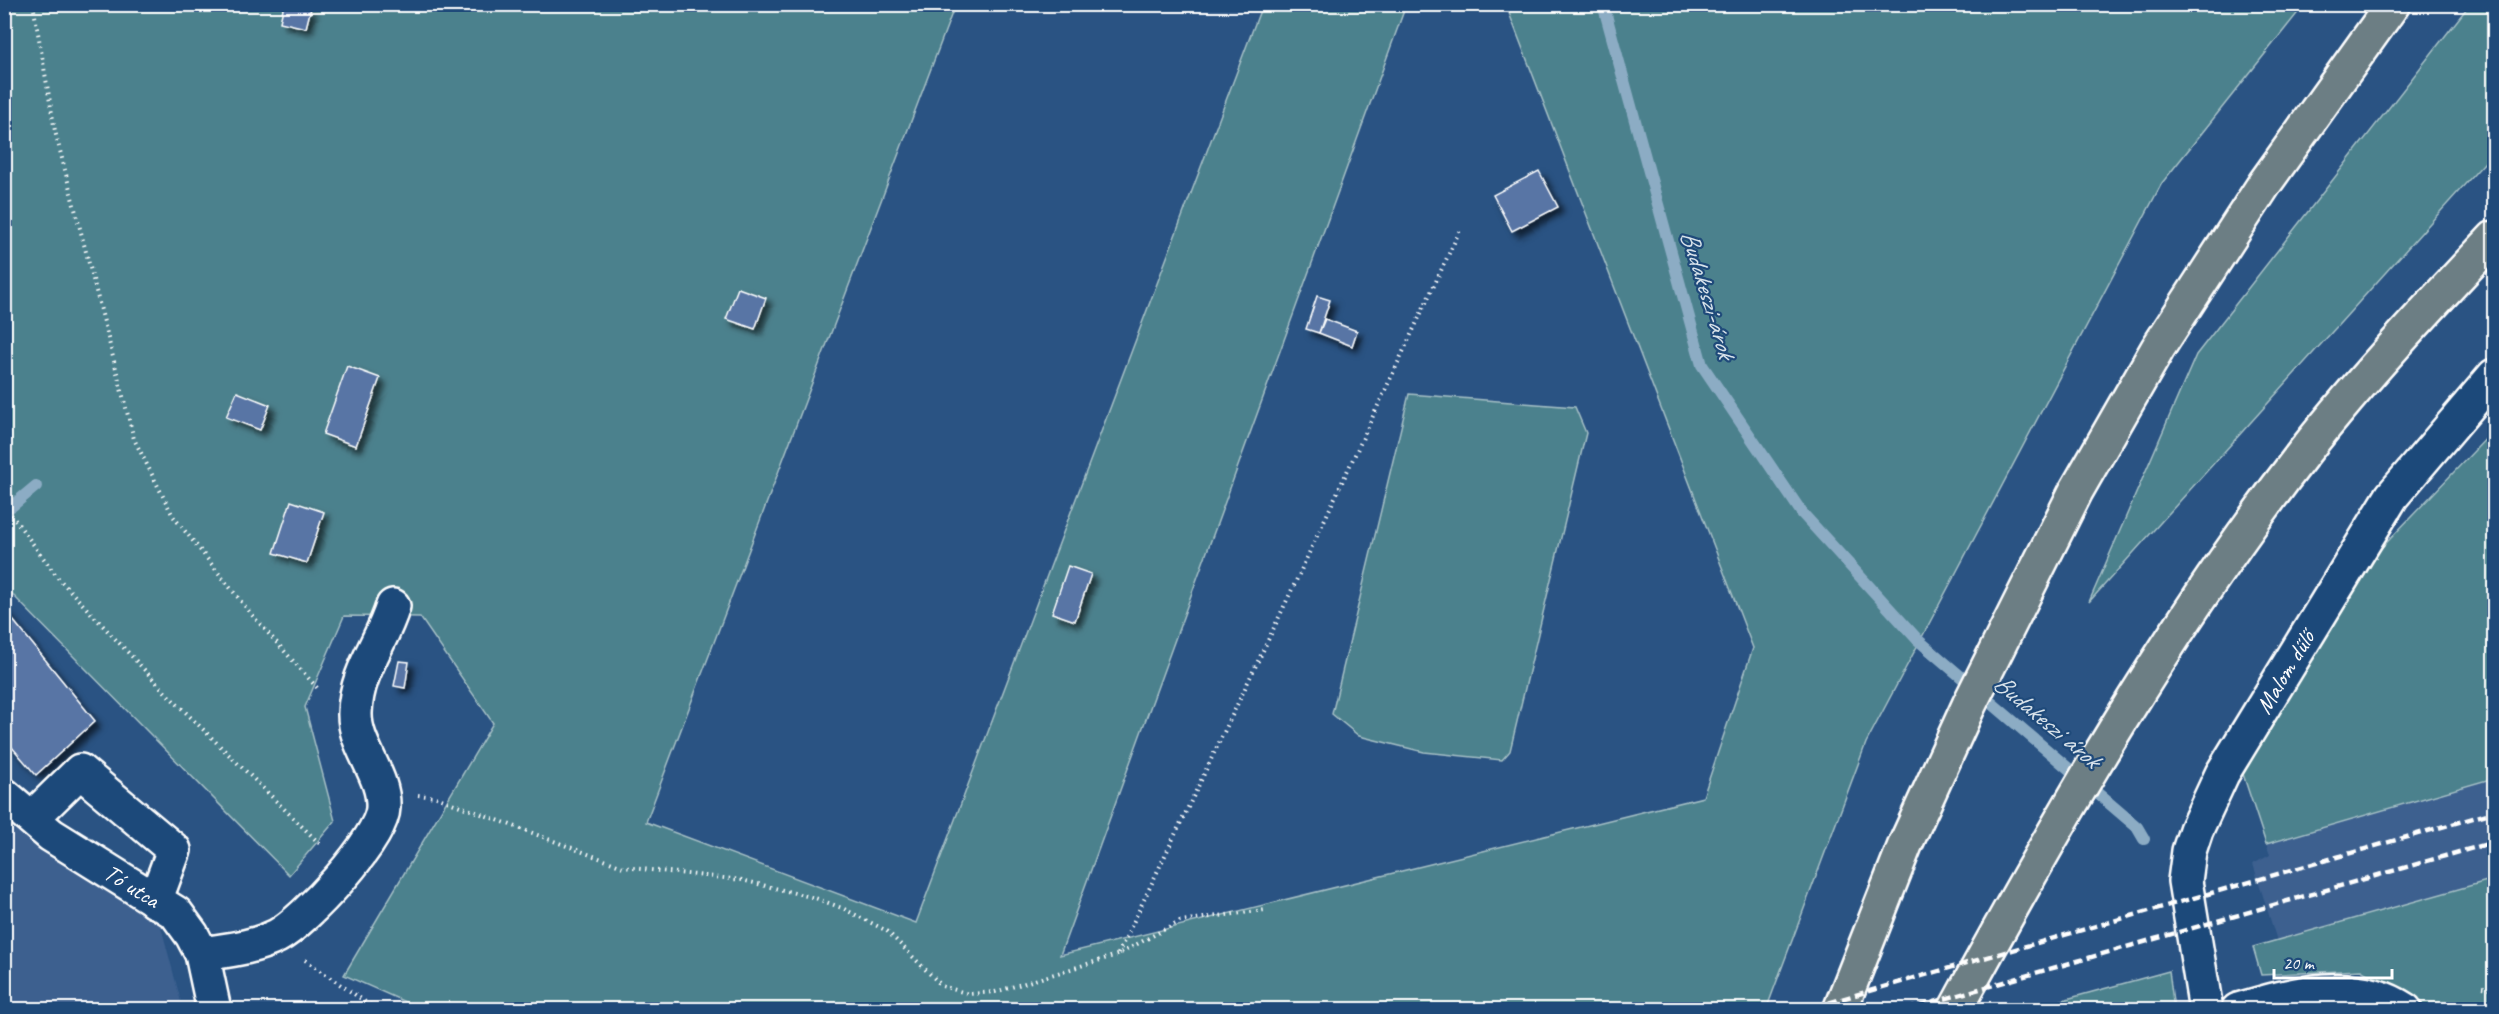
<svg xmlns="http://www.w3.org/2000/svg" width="2499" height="1014" font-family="Caveat,sans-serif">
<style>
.built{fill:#3c608f}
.green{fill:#4c818d;stroke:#a6c0c6;stroke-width:1.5}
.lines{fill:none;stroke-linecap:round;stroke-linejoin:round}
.stream{stroke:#8cacc4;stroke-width:12}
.building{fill:#5875a5;stroke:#fff;stroke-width:1.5;filter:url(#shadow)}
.minor-casing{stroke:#fff;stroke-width:38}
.highway-casing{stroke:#fff;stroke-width:38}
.path{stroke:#fff;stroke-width:4;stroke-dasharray:1.5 4.5;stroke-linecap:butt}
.minor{stroke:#1f4a7a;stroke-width:33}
.highway{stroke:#6c7e84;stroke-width:33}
.rail{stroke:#fff;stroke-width:4.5;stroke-dasharray:9 4.5;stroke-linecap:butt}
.labels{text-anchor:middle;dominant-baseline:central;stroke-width:4.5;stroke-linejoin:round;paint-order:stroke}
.street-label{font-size:24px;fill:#fff;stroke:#1f4a7a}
.water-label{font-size:26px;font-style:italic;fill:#d9e3eb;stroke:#1f4a7a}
</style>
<defs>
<filter id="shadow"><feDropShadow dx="5.5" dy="5.5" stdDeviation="3" flood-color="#0009"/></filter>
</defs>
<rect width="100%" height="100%" fill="#2a5383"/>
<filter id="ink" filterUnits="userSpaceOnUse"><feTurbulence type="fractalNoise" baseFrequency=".0167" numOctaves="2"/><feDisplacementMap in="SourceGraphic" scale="12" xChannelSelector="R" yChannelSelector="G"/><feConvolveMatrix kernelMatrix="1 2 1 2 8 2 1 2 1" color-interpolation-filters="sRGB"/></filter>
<g filter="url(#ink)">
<g class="built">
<path d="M2494,778V879L2277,941L2253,864L2270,855L2266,844Z"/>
<path d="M4,823L160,923L183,1009H5Z"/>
</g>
<g class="green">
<path d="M2470,4L2494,5V152L2089,602L2196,355Z"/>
<path d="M4,5H955L646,822L916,923L1262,5H1406L1060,955L1703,797L1753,648L1506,5H2304L2162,183L1866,743L1766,1010H423L344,975L493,723L420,617L344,616L305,707L335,821L289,875L5,587Z"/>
<path d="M1409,394L1575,407L1586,433L1510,751L1502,760L1424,752L1359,736L1332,714Z"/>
<path d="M2494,430V778L2266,844L2242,771L2348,583Z"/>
<path d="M2494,879V1009H2427L2361,970L2261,975L2253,947Z"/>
<path d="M2169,971L2174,1009H2030Z"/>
</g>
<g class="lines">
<g class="stream">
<path d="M1603,4L1702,365L1802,513L1918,640L2137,827L2144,839"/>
<path d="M12,506L36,486"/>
</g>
</g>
<g class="building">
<path d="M284,4L311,8L306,28L280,22Z"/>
<path d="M1539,171L1558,207L1512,231L1493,195Z"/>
<path d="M738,288L766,298L755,329L726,319Z"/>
<path d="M1317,296L1330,300L1319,333L1306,329Z"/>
<path d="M1325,319L1357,331L1352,346L1319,333Z"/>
<path d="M347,366L380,378L356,446L323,434Z"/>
<path d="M237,392L270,405L260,430L226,417Z"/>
<path d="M291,501L324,512L307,563L274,553Z"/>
<path d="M1068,566L1091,574L1075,621L1052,613Z"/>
<path d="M4,609L95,721L36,775L4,738Z"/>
<path d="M399,661L409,662L405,688L394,686Z"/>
</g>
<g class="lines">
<g class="minor-casing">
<g id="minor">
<path d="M4,795L51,835L176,913L192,935L202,954L214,1010"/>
<path d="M32,818L80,771L174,850L155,901"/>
<path d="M202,954C227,950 253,948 277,936C304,922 382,839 383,808C385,775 354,746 355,713C356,671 382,643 393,606"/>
<path d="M2206,1010L2185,881L2189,851L2196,830L2222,774L2392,496L2494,376"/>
<path d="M2238,1010C2293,994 2354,976 2405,1010"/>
</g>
</g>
<g class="highway-casing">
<g id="highway">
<path d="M1840,1010L1905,845L1969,705L2076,491L2158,348L2265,183L2393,4"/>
<path d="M1955,1010C2060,817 2171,624 2305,451C2364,376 2429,307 2494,238"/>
</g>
</g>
<g class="path">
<path d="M33,4L55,131L134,439L173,516L252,615L320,691"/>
<path d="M4,505L59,579L168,695L321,845"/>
<path d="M418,795L436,797L623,867L742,880L815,898L842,908L887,931L942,986L969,994L995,992L1117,955L1180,921L1265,910"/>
<path d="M1118,954L1281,613L1460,230"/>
<path d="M305,960L377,1010"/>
<path d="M2483,987L2494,989"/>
</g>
<use href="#minor" class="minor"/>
<use href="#highway" class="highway"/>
<g class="rail">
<path d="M1803,1010L2494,812"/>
<path d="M1906,1010L2494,842"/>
</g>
</g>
</g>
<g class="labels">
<g class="street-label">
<text transform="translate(2285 672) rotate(-59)">Malom dűlő</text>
<text transform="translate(132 886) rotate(32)">Tó utca</text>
</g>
<g class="water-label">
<text transform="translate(1708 294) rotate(73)">Budakeszi-árok</text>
<text transform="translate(2047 721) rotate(40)">Budakeszi árok</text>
</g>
</g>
<rect width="2499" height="1014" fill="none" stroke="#1f4a7a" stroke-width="24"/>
<rect x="12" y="12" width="2475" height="990" fill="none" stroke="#fff" stroke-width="2" filter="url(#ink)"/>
<path d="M2274 969v9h118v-9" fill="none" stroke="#ffffff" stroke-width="3"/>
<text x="2283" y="969" font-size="18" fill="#ffffff" stroke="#1f4a7a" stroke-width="4.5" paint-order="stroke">20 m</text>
</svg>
